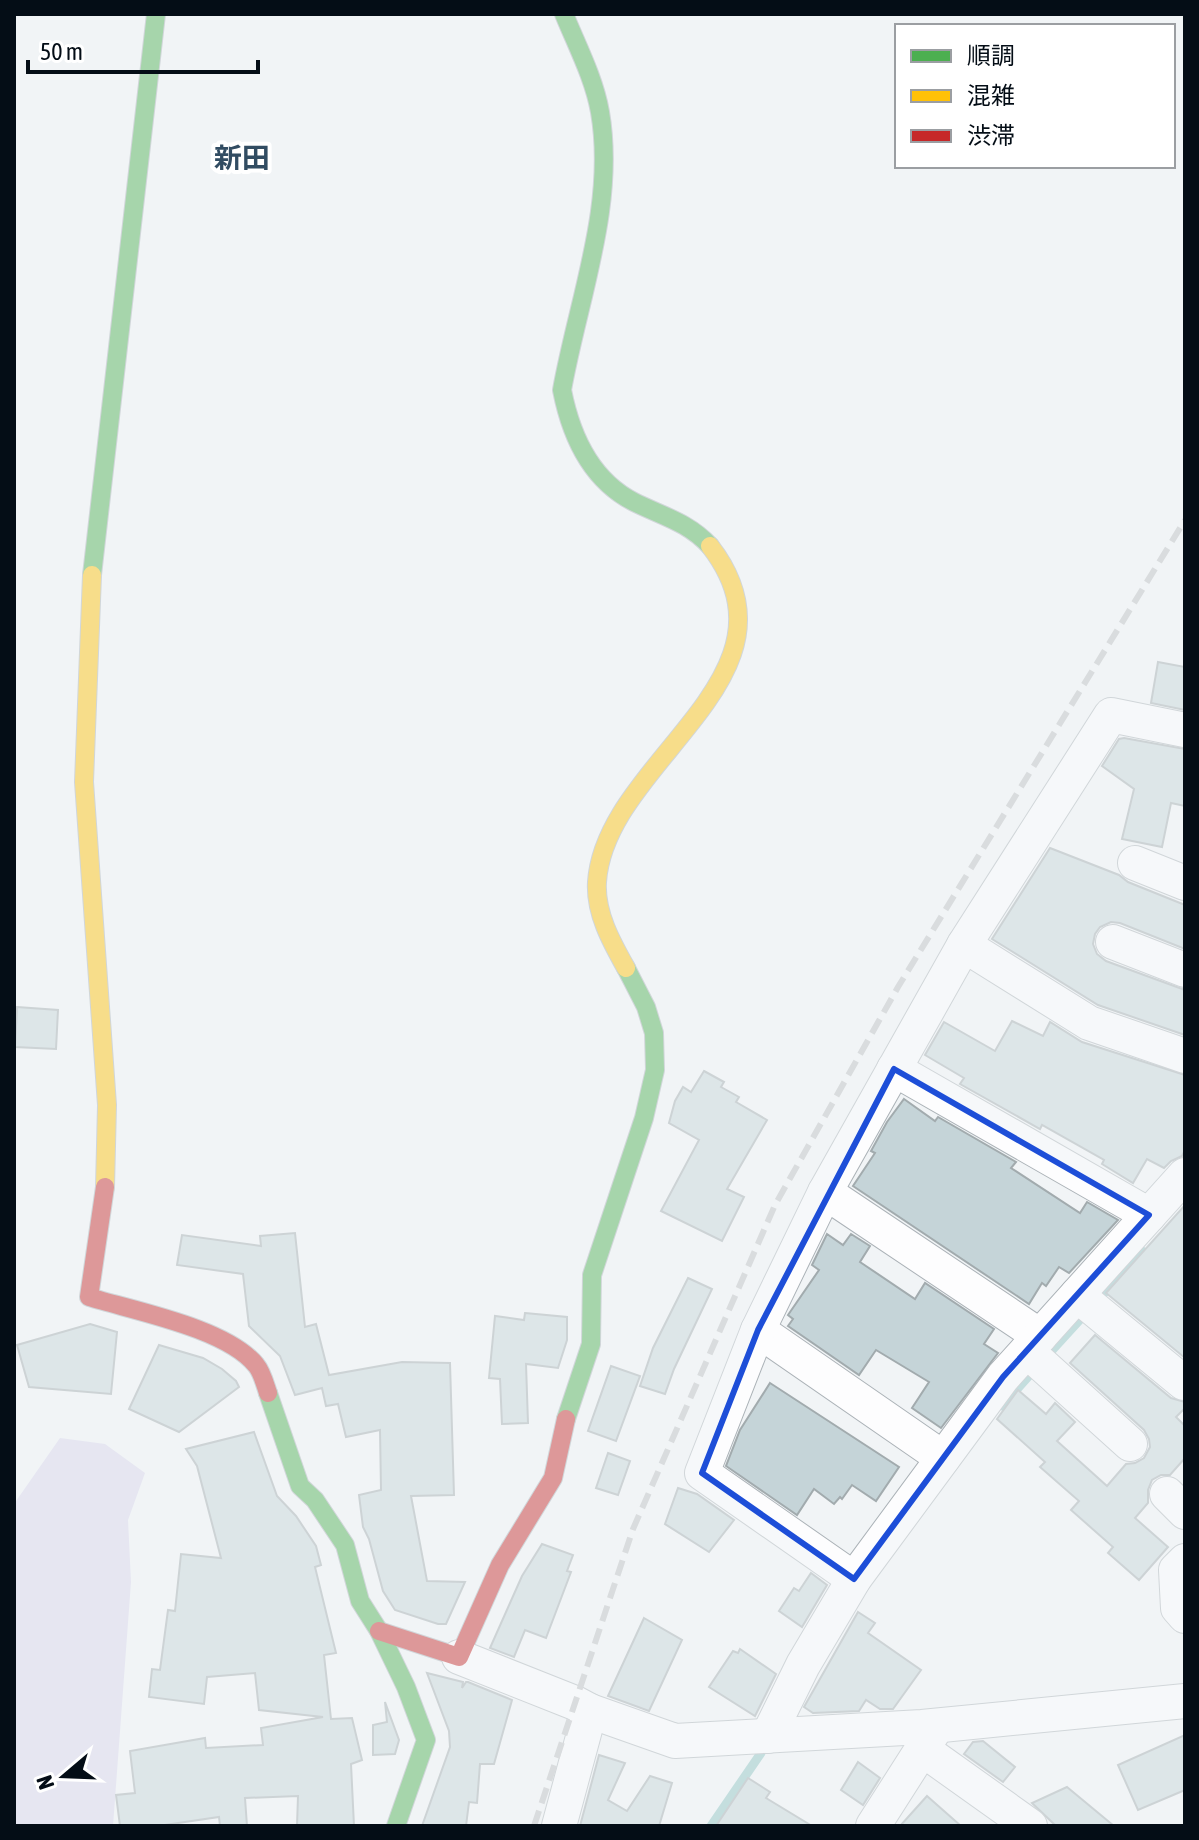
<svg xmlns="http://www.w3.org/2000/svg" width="1199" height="1840" font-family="'Asap Condensed','Noto Sans JP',sans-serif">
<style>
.green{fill:#d9d5ec}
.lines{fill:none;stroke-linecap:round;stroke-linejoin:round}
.stream{stroke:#8ec3c2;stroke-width:9}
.building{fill:#c5d4d8;stroke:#a2abae;stroke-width:2}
.street-casing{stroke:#abb2b7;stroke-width:36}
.fast-casing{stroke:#abb2b7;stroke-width:20}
.slow-casing{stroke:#abb2b7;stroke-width:20}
.jam-casing{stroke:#abb2b7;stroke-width:20}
.street{stroke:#fdfdfe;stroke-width:34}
.fast{stroke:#4caf50;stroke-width:18}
.slow{stroke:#ffc107;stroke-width:18}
.jam{stroke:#c62828;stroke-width:18}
.rail{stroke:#bdbec0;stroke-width:6;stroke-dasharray:16 8;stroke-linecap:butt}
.marked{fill:none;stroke:#1d4ed8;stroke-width:6;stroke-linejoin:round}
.labels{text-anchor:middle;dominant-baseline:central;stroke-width:8;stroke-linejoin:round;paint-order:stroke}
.neighbourhood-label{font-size:28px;font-weight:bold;fill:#314c62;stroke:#fff}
</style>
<rect width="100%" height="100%" fill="#f1f4f6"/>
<path class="green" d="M60,1438L105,1444L145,1473L128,1520L131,1582L113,1826H14V1504Z"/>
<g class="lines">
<g class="stream">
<path d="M1096,1302L1142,1251L1152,1258"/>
<path d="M1045,1358L1086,1313"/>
<path d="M1002,1406L1035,1369"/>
<path d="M711,1826L761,1753"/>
</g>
</g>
<g class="building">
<path d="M1158,662L1185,667V710L1151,703Z"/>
<path d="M1124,738L1185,749V806L1171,803L1162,847L1122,839L1134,789L1102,766L1119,739Z"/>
<path d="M1050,848L1119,875L1128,882L1185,905V949L1120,923L1111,922L1100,927L1095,934L1093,944L1097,954L1106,961L1185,990V1035L1098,1005L992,939Z"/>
<path d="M17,1007L58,1010L56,1049L15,1047Z"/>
<path d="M1012,1021L1043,1036L1050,1022L1082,1042L1185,1075V1150L1182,1156L1171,1161L1164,1168L1147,1159L1133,1183L1102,1164L1104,1160L1042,1125L1040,1129L960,1084L964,1078L925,1055L944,1022L995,1051Z"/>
<path d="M704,1071L724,1082L721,1087L739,1097L736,1102L767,1120L727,1189L744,1197L722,1241L661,1211L699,1140L669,1123L675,1101L683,1087L691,1092Z"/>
<path d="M904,1099L935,1121L938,1117L1016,1162L1011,1168L1080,1213L1087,1202L1118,1220L1069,1273L1059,1267L1046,1286L1042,1283L1029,1304L853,1186L875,1153L871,1151L887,1122Z"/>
<path d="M1185,1205V1358L1106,1293Z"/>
<path d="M295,1233L305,1327L316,1324L329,1375L402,1362L450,1363L454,1495L411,1496L427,1581L465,1582L446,1624H438L395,1610L383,1591L369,1539L363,1527L359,1495L381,1490L380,1430L346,1437L338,1404L326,1406L322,1388L295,1395L280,1356L249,1326L243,1274L177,1265L182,1235L261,1246L260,1236Z"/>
<path d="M827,1234L843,1245L851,1234L870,1246L860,1262L915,1299L925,1283L994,1329L984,1344L998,1353L941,1428L912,1408L929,1382L876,1350L859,1375L788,1326L793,1319L788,1315L819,1270L812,1265Z"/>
<path d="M688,1278L712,1289L674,1369L665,1394L640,1386L653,1348Z"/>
<path d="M525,1313L567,1317V1340L558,1368L526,1364L528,1423L502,1424L500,1379L489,1378L495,1316L524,1320Z"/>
<path d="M90,1324L117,1332L111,1394L29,1387L17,1345Z"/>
<path d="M1095,1335L1171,1398L1185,1402V1408L1176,1417L1185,1426V1458L1170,1475H1161L1152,1480L1148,1490V1503L1135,1518L1168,1547L1139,1580L1108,1553L1113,1547L1071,1510L1079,1501L1040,1467L1045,1462L997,1419L1018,1390L1046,1414L1055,1403L1075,1422L1057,1441L1107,1486L1126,1464L1135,1463L1144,1458L1150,1447L1149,1439L1144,1430L1070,1363Z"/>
<path d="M159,1345L203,1358L222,1369L236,1381L239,1387L179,1432L129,1409Z"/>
<path d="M611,1366L640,1376L616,1441L588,1431Z"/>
<path d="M770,1383L899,1467L876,1501L852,1485L842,1499L840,1497L834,1504L814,1489L797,1515L726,1466L740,1430Z"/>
<path d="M254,1432L277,1496L296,1516L316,1546L321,1565L315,1567L336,1653L324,1655L331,1719L352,1718L362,1760L351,1764L354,1826H297L298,1796L245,1798L247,1826H220L219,1817L158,1826H120L116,1795L135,1793L130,1751L205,1738L206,1748L263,1745L261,1728L323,1717L259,1710L255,1673L207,1677L204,1704L149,1697L152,1669L160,1670L168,1610L175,1611L181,1554L221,1558L197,1466L186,1449Z"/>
<path d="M608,1453L630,1461L618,1495L596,1488Z"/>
<path d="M678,1488L697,1494L734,1520L709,1552L665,1524Z"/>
<path d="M542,1544L573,1555L567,1571L571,1572L546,1638L525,1630L514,1657L490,1648L522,1576Z"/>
<path d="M811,1573L827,1585L802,1627L779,1611L794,1588L799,1591Z"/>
<path d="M858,1612L875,1623L868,1633L921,1670L893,1709H880L866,1700L859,1711L813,1713L804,1707Z"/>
<path d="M644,1618L682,1640L649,1711L608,1696Z"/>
<path d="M740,1649L776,1674L755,1716L709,1687L733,1651L738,1653Z"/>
<path d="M427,1673L463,1682L462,1688L466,1682H468L512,1700L494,1764H480L477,1803L469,1802L466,1826H422L450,1747L449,1731Z"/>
<path d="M385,1702L399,1740L395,1754L373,1755V1725L387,1722Z"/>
<path d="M1185,1735V1790L1138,1810L1118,1765Z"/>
<path d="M983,1741L1015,1767L1003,1782L964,1754L973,1742Z"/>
<path d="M599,1755L625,1763L608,1800L627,1811L650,1776L672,1783L659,1826H580Z"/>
<path d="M858,1762L880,1778L863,1805L841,1790Z"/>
<path d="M748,1778L770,1792L766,1798L812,1826H716Z"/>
<path d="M1067,1787L1114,1826H1056L1032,1803Z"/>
<path d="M927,1796L961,1826H900Z"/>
</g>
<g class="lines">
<g class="street-casing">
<g id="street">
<path d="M1135,863L1185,883"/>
<path d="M1113,942L1185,970"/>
<path d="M964,945L1089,1023L1185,1056"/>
<path d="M894,1069L1149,1215"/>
<path d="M825,1192L1040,1336"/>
<path d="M1077,1295L1184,1383"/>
<path d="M758,1330L943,1458"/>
<path d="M1027,1351L1130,1444"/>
<path d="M1167,1494L1185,1512"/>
<path d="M1185,1561L1176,1570L1178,1608L1185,1616"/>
<path d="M854,1579L702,1473L758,1330L825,1192L964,945L1111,715L1185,730"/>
<path d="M459,1657L575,1703L590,1711L675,1741L922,1727L1185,1701"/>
<path d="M768,1736L803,1665L854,1579L1003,1377L1185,1175"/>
<path d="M922,1749L1030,1826"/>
<path d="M559,1826L590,1711"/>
<path d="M873,1826L935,1729"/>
</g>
</g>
<g class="fast-casing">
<g id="fast">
<path d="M564,14C577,46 594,78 600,112C616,205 578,300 562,390C571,436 591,480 634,502C662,516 688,522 710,546"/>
<path d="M92,575L156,14"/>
<path d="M268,1393L300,1486L315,1500L345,1545L360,1601L379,1631L406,1687L426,1740L396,1826"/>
<path d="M566,1419L591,1344L592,1275L644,1118L655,1070L654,1033L646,1007L626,968"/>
</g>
</g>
<g class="slow-casing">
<g id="slow">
<path d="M92,575L84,782L107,1105L105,1187"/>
<path d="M626,968C612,943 595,913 597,882C605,760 812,678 710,546"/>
</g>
</g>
<g class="jam-casing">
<g id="jam">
<path d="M105,1187L89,1297C134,1311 226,1328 256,1365C262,1372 265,1384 268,1393"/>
<path d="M379,1631L459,1657L500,1565L553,1478L566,1419"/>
</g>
</g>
<use href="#street" class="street"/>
<use href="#fast" class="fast"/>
<use href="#slow" class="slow"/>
<use href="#jam" class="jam"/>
<path class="rail" d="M534,1826L633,1529L775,1205L898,987L1185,520"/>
</g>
<path d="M0 0H1199V1840H0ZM894,1069L1149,1215L1003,1377L854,1579L702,1473L758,1330Z" fill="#f1f4f6" fill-opacity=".55" fill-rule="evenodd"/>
<path class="marked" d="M894,1069L1149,1215L1003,1377L854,1579L702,1473L758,1330Z"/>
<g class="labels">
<g class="neighbourhood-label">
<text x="242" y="158">新田</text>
</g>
</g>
<rect width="1199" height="1840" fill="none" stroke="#040d16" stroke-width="32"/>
<rect x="895" y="24" width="280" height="144" fill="#ffffff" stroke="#9b9ea2" stroke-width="2"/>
<rect x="911" y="50" width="40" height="12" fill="#4caf50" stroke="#9b9ea2" stroke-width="2"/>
<text x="967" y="64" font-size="24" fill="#040d16">順調</text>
<rect x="911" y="90" width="40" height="12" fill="#ffc107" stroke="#9b9ea2" stroke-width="2"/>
<text x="967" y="104" font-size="24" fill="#040d16">混雑</text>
<rect x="911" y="130" width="40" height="12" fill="#c62828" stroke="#9b9ea2" stroke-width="2"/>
<text x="967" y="144" font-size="24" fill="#040d16">渋滞</text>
<g transform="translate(64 1776) rotate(251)" stroke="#ffffff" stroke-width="6" paint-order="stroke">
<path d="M0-6L14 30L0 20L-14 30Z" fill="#040d16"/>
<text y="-12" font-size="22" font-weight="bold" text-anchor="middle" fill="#040d16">N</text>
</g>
<path d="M28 60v12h230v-12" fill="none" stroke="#040d16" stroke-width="4"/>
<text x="40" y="60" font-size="24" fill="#040d16" stroke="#ffffff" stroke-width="6" paint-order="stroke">50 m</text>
</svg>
